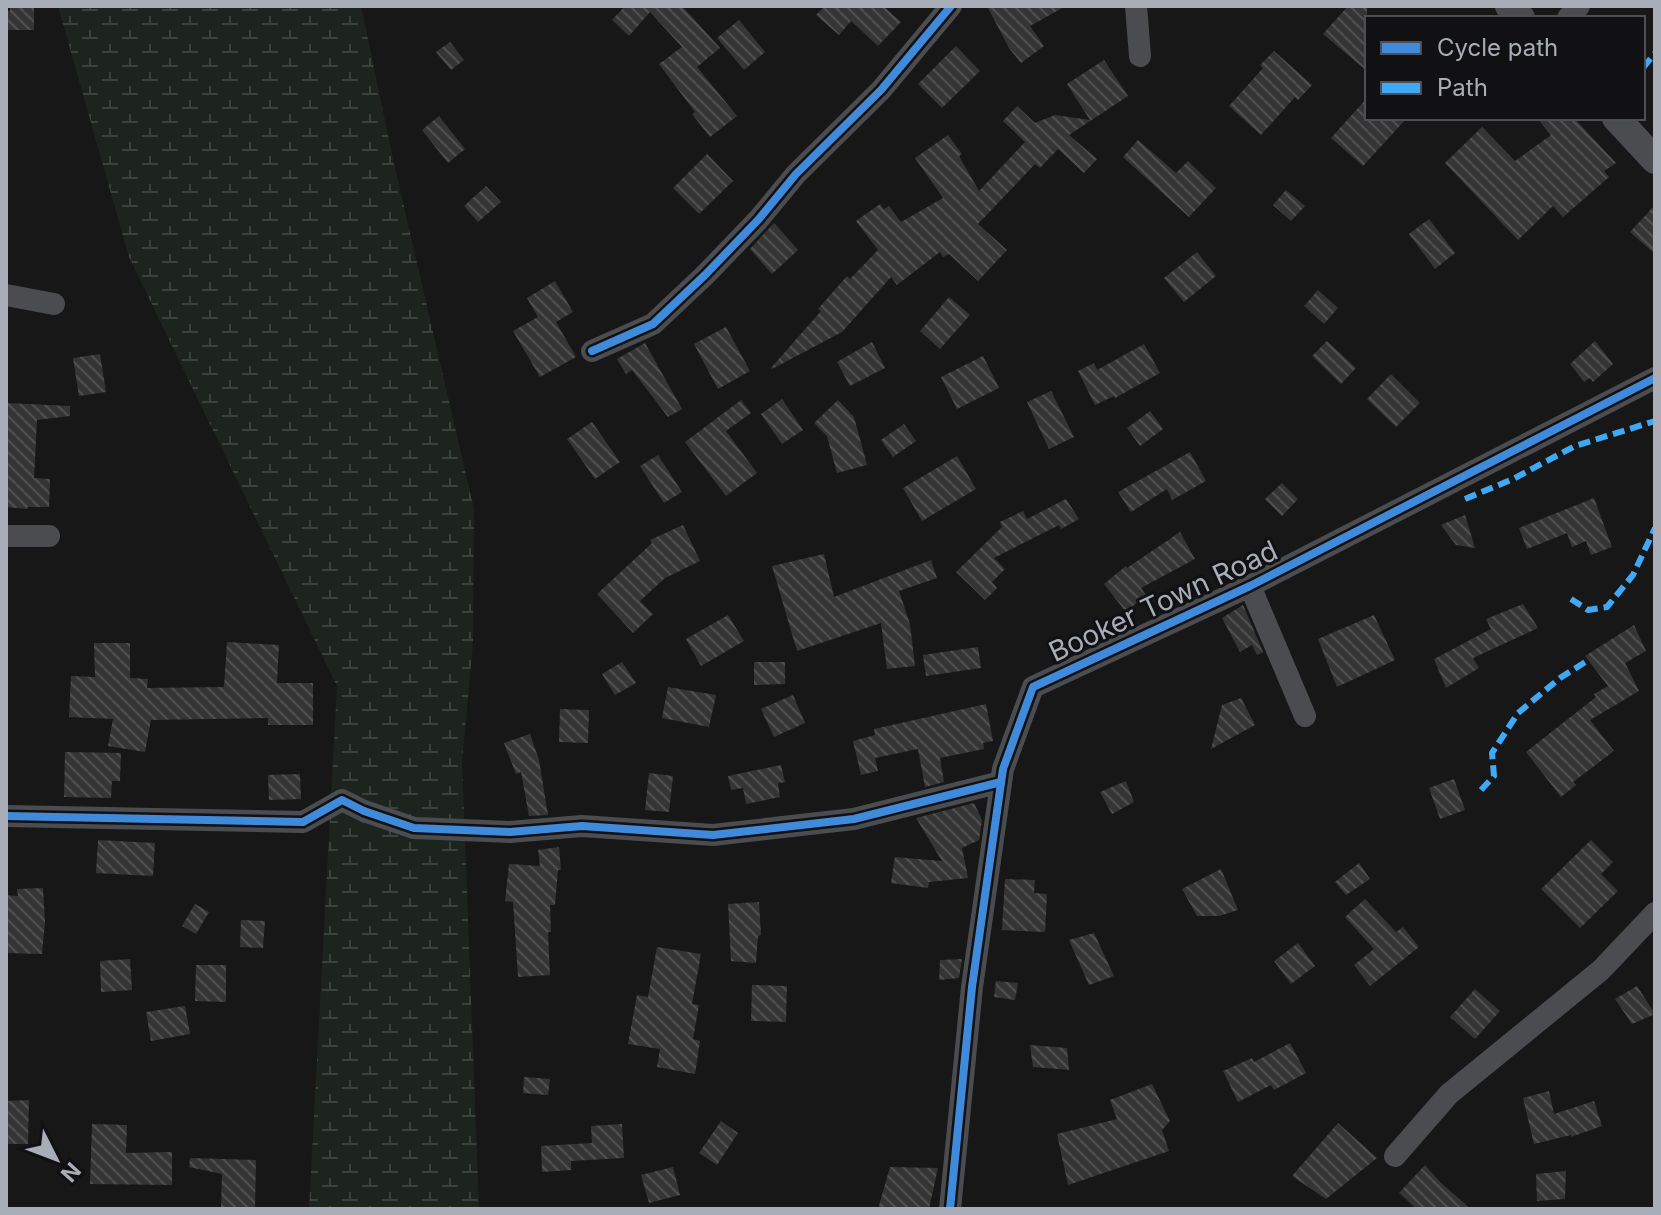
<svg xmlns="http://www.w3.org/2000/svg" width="1661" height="1215" font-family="Inter,sans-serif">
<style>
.wetland{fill:url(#wetland-marsh)}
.building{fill:url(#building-back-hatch)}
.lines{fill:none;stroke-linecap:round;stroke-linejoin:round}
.minor{stroke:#4b4c50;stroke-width:22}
.tertiary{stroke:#4b4c50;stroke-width:28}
.quiet{stroke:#3fa9f5;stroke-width:6;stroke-dasharray:12 6;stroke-linecap:butt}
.cycleway-casing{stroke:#111113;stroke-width:13}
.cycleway{stroke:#408adc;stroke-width:8}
.labels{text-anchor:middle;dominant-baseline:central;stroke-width:6;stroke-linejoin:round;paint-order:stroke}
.street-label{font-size:28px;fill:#a8adb8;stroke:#111113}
</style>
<defs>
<pattern id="wetland-marsh" width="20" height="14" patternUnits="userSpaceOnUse" patternTransform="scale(2)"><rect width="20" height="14" fill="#1d241e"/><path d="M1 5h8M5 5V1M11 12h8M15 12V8" fill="none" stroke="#3b413d"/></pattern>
<pattern id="building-back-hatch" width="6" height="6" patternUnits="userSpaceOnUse" patternTransform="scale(2)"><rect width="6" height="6" fill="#353536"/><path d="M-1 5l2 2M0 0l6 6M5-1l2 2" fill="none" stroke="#4f5051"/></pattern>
</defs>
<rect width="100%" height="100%" fill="#171717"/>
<path class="wetland" d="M58,6H361L394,164L474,509L473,643L462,762L479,1209H309L337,686L129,257Z"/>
<g class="building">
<path d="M10,6H34V30H6V11H10Z"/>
<path d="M625,6H682L720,48L697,67L737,116L710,137L692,114L695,112L659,64L682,47L650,12L629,36L612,20Z"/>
<path d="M825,6H883L901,22L878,46L851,21L839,35L816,15Z"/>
<path d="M987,6H1066L1030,26L1044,46L1021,63L1009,48Z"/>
<path d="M1348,6H1367V71L1323,34Z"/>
<path d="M739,20L765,52L744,70L717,38Z"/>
<path d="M450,42L464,60L451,70L436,52Z"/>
<path d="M956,46L980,71L942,108L918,84Z"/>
<path d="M1274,51L1312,85L1298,100L1295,97L1261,135L1229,106L1263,68L1260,65Z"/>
<path d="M1104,60L1128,96L1069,135L1097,159L1084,173L1058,149L1040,168L1035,164L978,224L1007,250L978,281L949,254L943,257L940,252L897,285L891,277L842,332L772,369L771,368L821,311L818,309L847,276L850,279L878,250L856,221L880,204L884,209L889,206L901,222L943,198L915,158L948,135L962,154L959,156L979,191L1025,142L1003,121L1017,106L1035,123L1055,115L1090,120L1067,84Z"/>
<path d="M1367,98V118H1407L1363,166L1331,138Z"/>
<path d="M439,116L465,149L448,163L422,130Z"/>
<path d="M1537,118H1574L1616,163L1604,171L1609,177L1563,217L1553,206L1518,240L1445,163L1482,127L1515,161L1551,135Z"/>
<path d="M1138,140L1176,173L1188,161L1216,188L1189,217L1123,157Z"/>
<path d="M707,154L733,181L699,214L673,188Z"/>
<path d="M486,186L501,202L478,222L464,206Z"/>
<path d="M1286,190L1305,206L1291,221L1273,205Z"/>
<path d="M1655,205V254L1630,232Z"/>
<path d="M1429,219L1455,253L1435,269L1409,234Z"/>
<path d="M774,223L798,250L772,274L750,249Z"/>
<path d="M1197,252L1216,276L1184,302L1164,278Z"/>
<path d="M555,281L573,312L556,322L576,357L540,377L513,331L538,317L527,298Z"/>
<path d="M1318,290L1338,308L1324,324L1304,306Z"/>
<path d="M949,297L970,315L940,349L920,331Z"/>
<path d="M726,327L750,371L718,389L694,344Z"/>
<path d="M1327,341L1356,368L1341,384L1312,356Z"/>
<path d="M1595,341L1613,364L1593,382L1590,378L1584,382L1570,364Z"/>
<path d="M872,342L885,368L850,386L837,362Z"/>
<path d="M645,343L682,409L668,417L632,370L626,374L617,359Z"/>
<path d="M1144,344L1160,373L1115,398L1114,396L1095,405L1078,371L1094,363L1097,370Z"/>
<path d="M100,354L106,392L79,396L73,358Z"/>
<path d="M983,356L999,388L957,409L941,377Z"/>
<path d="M1391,374L1420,403L1396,427L1367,399Z"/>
<path d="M1051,391L1074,437L1049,449L1027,402Z"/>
<path d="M782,399L803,430L782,444L761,414Z"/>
<path d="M741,400L751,413L726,431L757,473L726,496L685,442Z"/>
<path d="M838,400L854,417L867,465L837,473L827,436L814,423Z"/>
<path d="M6,403L70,406V416L37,420L34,478L50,479L49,507H28L27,509L6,507Z"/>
<path d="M1150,411L1163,429L1140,446L1127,428Z"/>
<path d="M592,422L620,462L595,479L567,439Z"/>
<path d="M904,424L916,441L893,457L881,440Z"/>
<path d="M1190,452L1206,481L1172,500L1167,489L1131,512L1118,492Z"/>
<path d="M658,455L682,492L664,503L640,466Z"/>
<path d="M957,456L976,489L922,521L903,488Z"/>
<path d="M1282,483L1298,499L1282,516L1265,499Z"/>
<path d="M1594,498L1612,547L1591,555L1586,541L1572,547L1567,533L1527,549L1519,528Z"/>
<path d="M1066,499L1079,519L1061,529L1059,525L994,558L1005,569L992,582L997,588L985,600L956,572L1002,527L1000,522L1023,511L1027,519Z"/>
<path d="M1465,515L1475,548L1456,545L1441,525Z"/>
<path d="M683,525L700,561L665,578L640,601L653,614L633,633L597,594L652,543L650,540Z"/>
<path d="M1180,532L1195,559L1141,588L1146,595L1126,612L1104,584L1126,566L1127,568Z"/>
<path d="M824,554L834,597L931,560L937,578L899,591L910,624L915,666L887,669L881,623L797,651L772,566Z"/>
<path d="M1523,604L1538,628L1473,658L1479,668L1446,688L1434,659L1491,629L1486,619Z"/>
<path d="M1243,605L1263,652L1257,655L1252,645L1240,652L1222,618Z"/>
<path d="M728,615L744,641L701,666L686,639Z"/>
<path d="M1374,615L1395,660L1337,687L1318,639Z"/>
<path d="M1634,625L1646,651L1625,663L1639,691L1590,720L1614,751L1573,782L1576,785L1561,797L1526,752L1596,697L1594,694L1608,686L1585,656Z"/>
<path d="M227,642L279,645L277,683H313V725H268V718L151,720L145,752L108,746L113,719L69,717L71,676L95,677L94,643H130V678L148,679L147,688L224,687Z"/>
<path d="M978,647L981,668L926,676L923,655Z"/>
<path d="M622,662L636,683L615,695L602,674Z"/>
<path d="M754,662H785V684L754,685Z"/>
<path d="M668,687L716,695L709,727L662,718Z"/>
<path d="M793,695L805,723L774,737L761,709Z"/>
<path d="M1241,698L1255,725L1211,749L1222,705Z"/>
<path d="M986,704L993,741L983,743L984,749L940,758L944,782L925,787L918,749L875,758L878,771L861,775L853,741L875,735L874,729Z"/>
<path d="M560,709L589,710L588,743L559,742Z"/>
<path d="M530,734L539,760L548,815L529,816L521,772L516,774L504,743Z"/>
<path d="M65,752L121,753L120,781H112L111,798L64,797Z"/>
<path d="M781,765L785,782L778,783L780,797L746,804L743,788L731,790L728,776Z"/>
<path d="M649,773L673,776L669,812L645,810Z"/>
<path d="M300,774L301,799L269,800L268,775Z"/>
<path d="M1454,779L1465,810L1440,819L1429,788Z"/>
<path d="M1126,781L1134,802L1112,814L1100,792Z"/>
<path d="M974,803L982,820L979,840L962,848L968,878L929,882L928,888L891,883L895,857L942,861L916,818Z"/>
<path d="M98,840L155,843L153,876L96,873Z"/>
<path d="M1591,840L1613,862L1601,874L1618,891L1580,928L1541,889Z"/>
<path d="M559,847L561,870H558L555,905H550L551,932H548L550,975L518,977L513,902L505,901L509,864L540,866L538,850Z"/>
<path d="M1359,863L1370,879L1346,895L1335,882Z"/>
<path d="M1221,869L1238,910L1219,916H1197L1182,889Z"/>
<path d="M1005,879L1035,880L1034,893L1047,894L1045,932L1002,930Z"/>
<path d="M43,888L45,922L42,954L6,953V895L18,896L17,889Z"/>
<path d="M1365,899L1396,932L1403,927L1419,947L1370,986L1354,965L1374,949L1345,917Z"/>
<path d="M759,902L761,935L758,936L756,963L731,961L728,904Z"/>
<path d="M195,904L209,912L196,934L182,926Z"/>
<path d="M241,920L265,921L263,948L240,947Z"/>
<path d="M1094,933L1114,976L1089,985L1069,940Z"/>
<path d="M1298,943L1315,966L1291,984L1274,961Z"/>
<path d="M657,947L701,954L692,1004L699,1005L693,1039L700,1041L695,1074L657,1067L660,1049L628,1044L637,995L648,997Z"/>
<path d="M130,959L132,990L101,992L100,961Z"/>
<path d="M962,959L959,978L939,980L940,960Z"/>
<path d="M196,965H226V1002L195,1001Z"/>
<path d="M996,981L1018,983L1015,1000L994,997Z"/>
<path d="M752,985L787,986L786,1022L751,1021Z"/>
<path d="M1637,986L1655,1014L1632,1024L1615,999Z"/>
<path d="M1475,989L1500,1011L1475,1039L1450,1017Z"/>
<path d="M185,1006L190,1034L151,1041L146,1012Z"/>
<path d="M1290,1043L1306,1073L1274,1090L1271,1085L1238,1102L1223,1071L1252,1058L1254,1062Z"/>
<path d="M1030,1045L1067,1048L1069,1070L1033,1067Z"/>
<path d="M524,1077L550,1079L548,1095L523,1093Z"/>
<path d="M1152,1084L1170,1121L1162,1130L1169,1151L1068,1185L1057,1134L1117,1119L1110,1100Z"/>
<path d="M1549,1091L1554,1114L1594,1101L1602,1126L1571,1137V1135L1534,1144L1523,1098Z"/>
<path d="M29,1100L28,1144H6V1101Z"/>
<path d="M721,1121L738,1133L717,1165L699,1153Z"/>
<path d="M1338,1123L1377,1158L1326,1199L1292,1176Z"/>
<path d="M92,1124L127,1125L126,1153L172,1152V1185L90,1184Z"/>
<path d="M622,1124L624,1158L571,1161V1170L542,1172L541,1146L592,1143L591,1126Z"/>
<path d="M190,1158L256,1160L255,1209H221L222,1174L189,1167Z"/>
<path d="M1425,1165L1440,1182L1471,1209H1417L1399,1193Z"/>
<path d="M673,1167L680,1195L649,1203L641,1175Z"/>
<path d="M890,1167L938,1168L929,1209H878Z"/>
<path d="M1566,1171L1565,1199L1537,1201L1536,1174Z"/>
</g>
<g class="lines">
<g class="minor">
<path d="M1136,6L1140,56"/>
<path d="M1568,18L1579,6"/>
<path d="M6,295L54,304"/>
<path d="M592,351L653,324L705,275L758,220L796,174L881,90L951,6"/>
<path d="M6,536H49"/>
<path d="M1250,586L1305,716"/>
<path d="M6,816L303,822L342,800L364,811L414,828L510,832L582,826L713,835L854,819L1001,782"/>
<path d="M1395,1156L1449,1094L1601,970L1655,913"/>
<path d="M950,1209L972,987L1003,769L1033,687L1250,586L1655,378"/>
</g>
<g class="tertiary">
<path d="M1509,6L1521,18"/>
<path d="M1616,118L1655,160"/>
</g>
<g class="quiet">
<path d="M1643,68L1655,53"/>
<path d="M1465,499L1513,479L1575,446L1655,421"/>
<path d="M1571,599L1588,610L1607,607L1633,575L1655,528"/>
<path d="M1481,790L1494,776L1492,753L1518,713L1560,678L1587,661"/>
</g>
<g class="cycleway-casing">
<g id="cycleway">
<path d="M592,351L653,324L705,275L758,220L796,174L881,90L951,6"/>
<path d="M6,816L303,822L342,800L364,811L414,828L510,832L582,826L713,835L854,819L1001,782"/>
<path d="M950,1209L972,987L1003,769L1033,687L1250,586L1655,378"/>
</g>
</g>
<use href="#cycleway" class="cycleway"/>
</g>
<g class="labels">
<g class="street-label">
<text transform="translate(1163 601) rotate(-25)">Booker Town Road</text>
</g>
</g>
<rect width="1661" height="1215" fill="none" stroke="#a8adb8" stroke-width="16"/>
<rect x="1365" y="16" width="280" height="104" fill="#111113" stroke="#4d4f55" stroke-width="2"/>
<rect x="1381" y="42" width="40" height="12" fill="#408adc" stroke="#4d4f55" stroke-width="2"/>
<text x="1437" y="56" font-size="24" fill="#a8adb8">Cycle path</text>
<rect x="1381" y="82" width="40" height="12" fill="#3fa9f5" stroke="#4d4f55" stroke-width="2"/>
<text x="1437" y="96" font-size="24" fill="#a8adb8">Path</text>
<g transform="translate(56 1159) rotate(132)" stroke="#111113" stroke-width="6" paint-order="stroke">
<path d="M0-6L14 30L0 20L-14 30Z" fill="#a8adb8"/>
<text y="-12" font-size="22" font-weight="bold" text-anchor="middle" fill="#a8adb8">N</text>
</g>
</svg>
